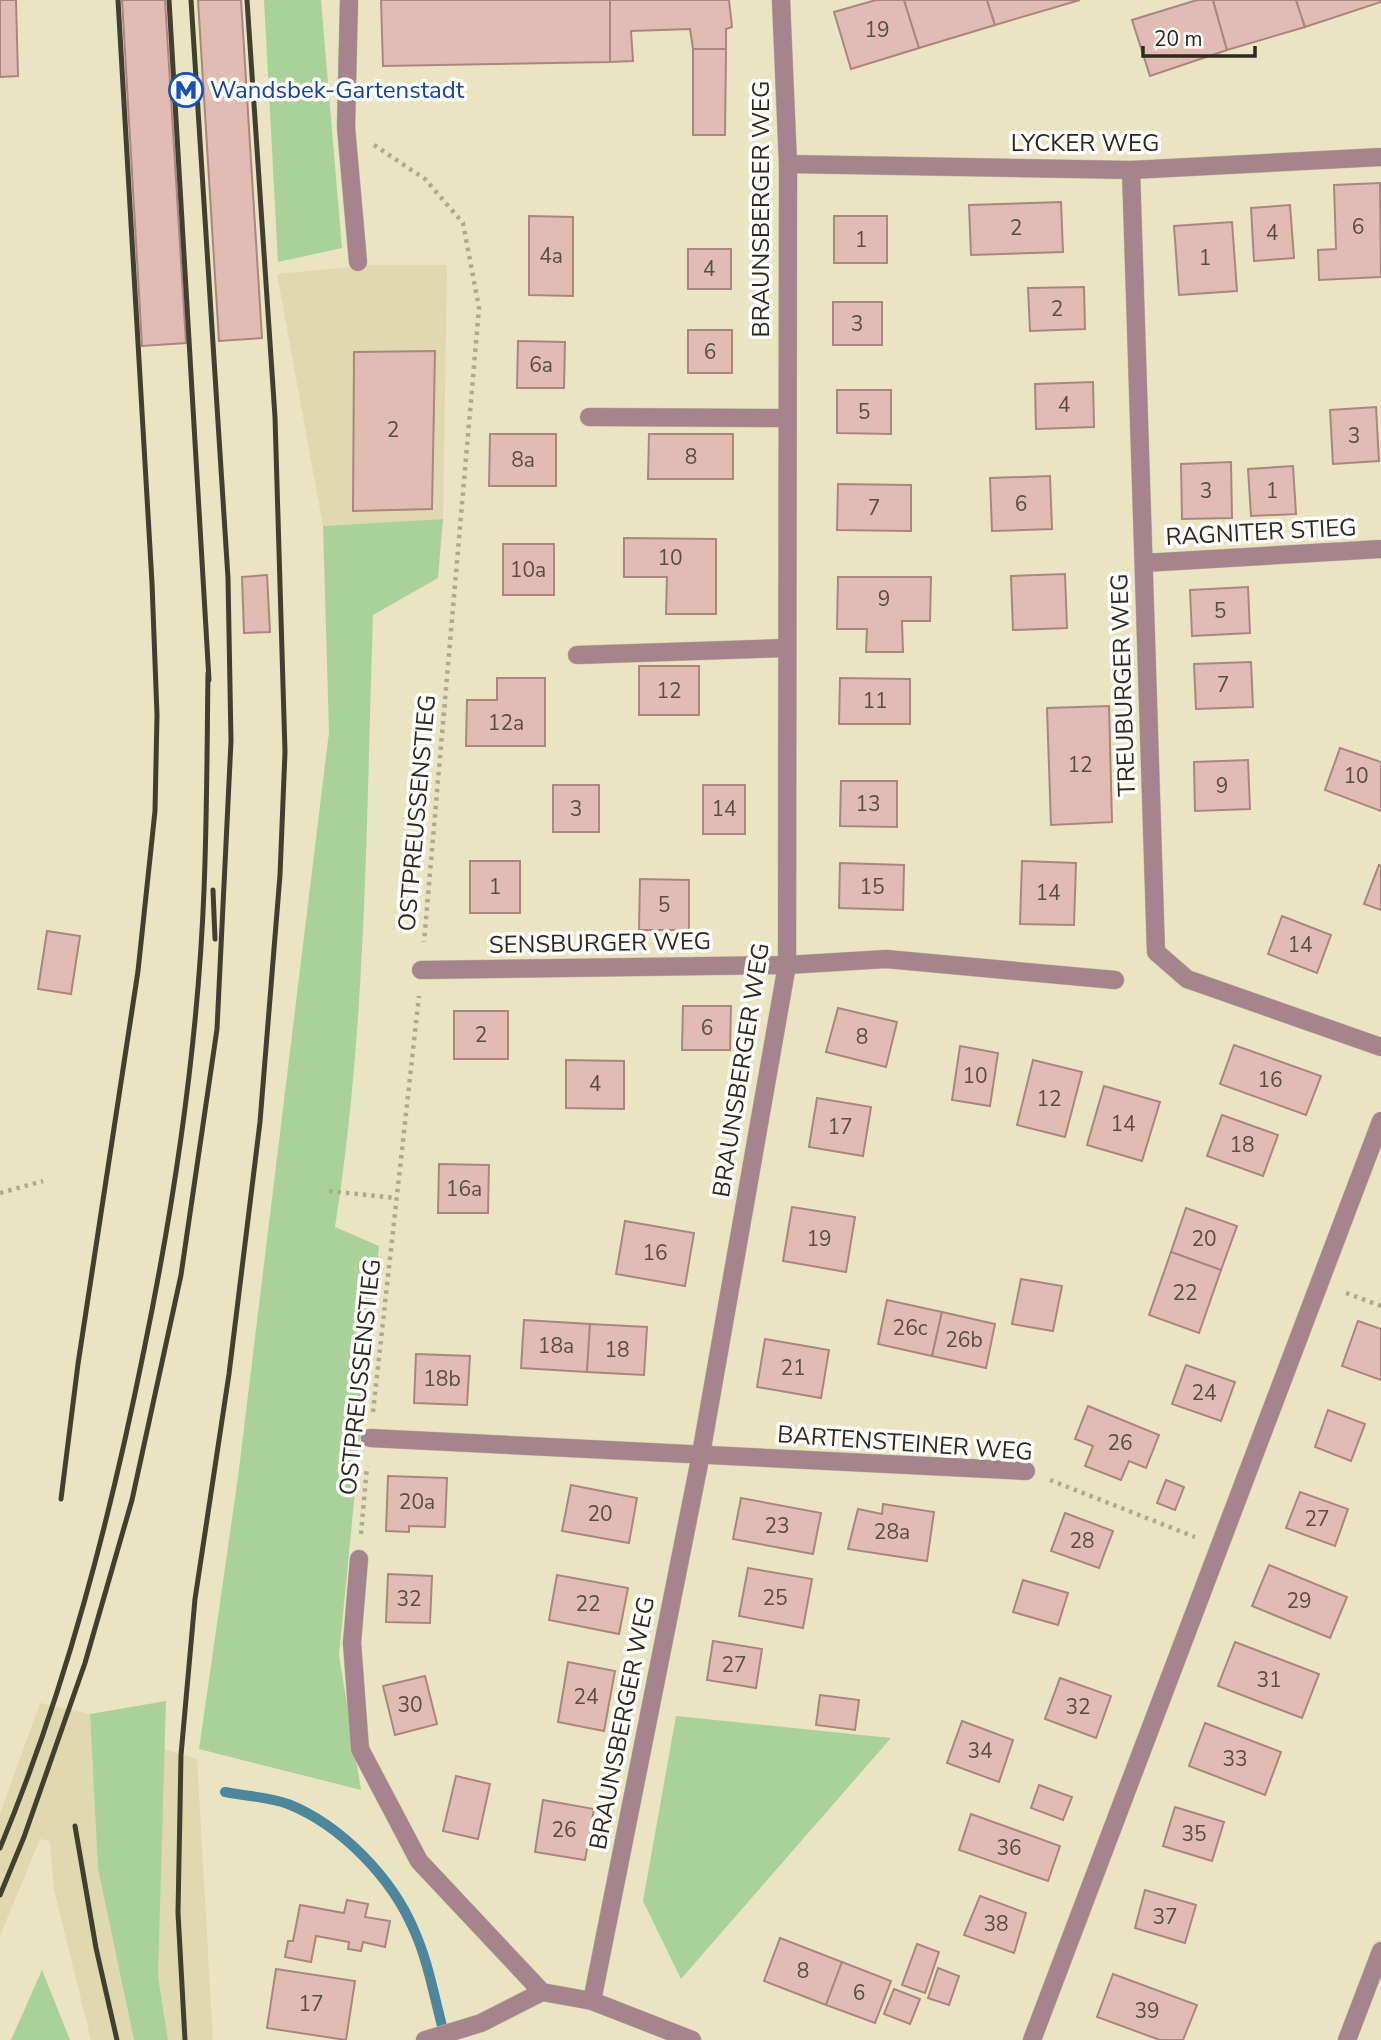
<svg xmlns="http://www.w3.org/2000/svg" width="1381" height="2040" font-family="'Nunito Sans',sans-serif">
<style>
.built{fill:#e0d9af}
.green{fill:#abd19b}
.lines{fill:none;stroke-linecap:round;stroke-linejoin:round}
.stream{stroke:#4d869d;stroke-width:10}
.building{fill:#e2bcb3;stroke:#aa867e;stroke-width:2}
.minor-casing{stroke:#c4bfa1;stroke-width:19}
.path{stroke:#afaa8f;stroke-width:4.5;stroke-dasharray:3.5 5;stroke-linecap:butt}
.minor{stroke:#a6848d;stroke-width:18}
.rail{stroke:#423f2f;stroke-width:5}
.labels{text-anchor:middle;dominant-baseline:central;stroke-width:7;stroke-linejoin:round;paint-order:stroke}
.number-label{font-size:21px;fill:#5a4e42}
.transit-label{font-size:24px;fill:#164399;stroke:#fff;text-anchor:start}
.street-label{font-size:24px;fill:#2d2a1d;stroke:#fff}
</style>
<rect width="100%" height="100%" fill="#eae4c2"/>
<g class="built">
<path d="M371,265H447L443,519L323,526L277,274Z"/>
<path d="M40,1703L90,1714L98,1869L134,2040H91L54,1890L50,1841L40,1839L0,1936V1814Z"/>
<path d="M163,1749L197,1759L213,2040H168L158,1976Z"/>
</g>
<g class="green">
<path d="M264,0H321L342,248L278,262Z"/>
<path d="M443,519L438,578L373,615C366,819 367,1025 335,1227L379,1246L339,1655L361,1790L199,1749L238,1477L329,732L323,526Z"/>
<path d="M166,1701L158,1976L168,2040H134L98,1869L90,1714Z"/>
<path d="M676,1716L891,1738L681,1979L643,1901Z"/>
<path d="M42,1970L70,2040H11Z"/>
</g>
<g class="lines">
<path class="stream" d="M225,1792C245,1796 269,1797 288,1804C341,1825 392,1878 414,1930C429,1963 435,2002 445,2037"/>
</g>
<g class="building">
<path d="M0,0H16L18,76L0,77Z"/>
<path d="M122,0H165L186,343L142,346Z"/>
<path d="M198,0H241L262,338L219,341Z"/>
<path d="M381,0H610V62L383,66Z"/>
<path d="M610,0H729L732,27L726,29V49H693L690,29L631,31L633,61L610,62Z"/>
<path d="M876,0H904L919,48L851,69L834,12Z"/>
<path d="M904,0H987L995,25L919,48Z"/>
<path d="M987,0H1080L995,25Z"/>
<path d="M1197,0H1213L1227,50L1150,76L1132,20Z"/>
<path d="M1213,0H1296L1305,27L1227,50Z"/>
<path d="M1296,0H1380L1381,2L1305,27Z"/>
<path d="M693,49H726L725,135H693Z"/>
<path d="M1380,183L1381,277L1319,280L1318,250L1336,249L1334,185Z"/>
<path d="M1061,202L1063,252L971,255L969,205Z"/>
<path d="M1290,205L1294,258L1254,261L1251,208Z"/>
<path d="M529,216L573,217V296L529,295Z"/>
<rect x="834" y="216" width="53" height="47"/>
<path d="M1232,222L1237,291L1179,295L1174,226Z"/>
<rect x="688" y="249" width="43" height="40"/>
<path d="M1084,287L1085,329L1030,331L1028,288Z"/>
<rect x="833" y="302" width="49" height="43"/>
<rect x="688" y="330" width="44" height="43"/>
<path d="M518,341L565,342L564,388H517Z"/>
<path d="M435,351L432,509L353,511L354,352Z"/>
<path d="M1093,382L1094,427L1036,429L1035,384Z"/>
<path d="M837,390H891V434L837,433Z"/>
<path d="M1376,407L1379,461L1333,464L1330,410Z"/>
<path d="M490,434H556V486H489Z"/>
<path d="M649,434H733V479H648Z"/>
<path d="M1231,462L1232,518L1182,519L1181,464Z"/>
<path d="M1293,466L1296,514L1251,516L1248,469Z"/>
<path d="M1050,476L1052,529L992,531L990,478Z"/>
<path d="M838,484L911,485V531L837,530Z"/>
<path d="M624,538L716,539V614H666L667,577H624Z"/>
<rect x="503" y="544" width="51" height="51"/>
<path d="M1065,574L1067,628L1013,630L1011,576Z"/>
<path d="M267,575L270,632L244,633L242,577Z"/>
<path d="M838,577H931L930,621H902L903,652H866L867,629H837Z"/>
<path d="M1248,587L1250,633L1192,636L1190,590Z"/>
<path d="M1251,662L1253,707L1196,709L1194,664Z"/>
<rect x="639" y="666" width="60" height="49"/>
<path d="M497,678H545V746H466L467,700H497Z"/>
<path d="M840,678L910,679V724H839Z"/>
<path d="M1109,706L1112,822L1051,825L1047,708Z"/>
<path d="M1340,748L1381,762V811L1325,790Z"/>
<path d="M1248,760L1250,809L1195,811L1194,762Z"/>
<path d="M841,781H897V827L840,826Z"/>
<rect x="553" y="785" width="46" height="47"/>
<rect x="703" y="785" width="42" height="49"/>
<rect x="470" y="861" width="50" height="52"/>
<path d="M1022,861L1076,863L1074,925L1020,924Z"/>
<path d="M840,863L904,865L903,910L839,908Z"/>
<path d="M1379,865L1381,866V910L1364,904Z"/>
<path d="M640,879L689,880V930H639Z"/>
<path d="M1282,916L1331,935L1317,973L1268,954Z"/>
<path d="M47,931L80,936L71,994L38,989Z"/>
<path d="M683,1006H731L730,1050H682Z"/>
<path d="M838,1008L897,1022L886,1067L826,1052Z"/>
<rect x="454" y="1011" width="54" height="48"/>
<path d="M1234,1045L1321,1076L1306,1115L1220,1084Z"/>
<path d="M960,1046L998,1053L990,1106L952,1100Z"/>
<path d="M566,1060L624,1061V1109L566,1108Z"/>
<path d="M1033,1060L1082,1072L1065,1137L1017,1125Z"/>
<path d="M1104,1086L1160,1102L1142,1161L1087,1145Z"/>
<path d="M817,1098L871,1107L863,1156L809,1147Z"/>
<path d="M1222,1115L1278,1135L1263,1176L1207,1156Z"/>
<path d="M439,1164L489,1165L488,1213H438Z"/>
<path d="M792,1207L855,1217L846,1272L783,1261Z"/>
<path d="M1186,1208L1237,1226L1221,1270L1171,1252Z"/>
<path d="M625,1221L694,1233L685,1286L616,1274Z"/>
<path d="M1171,1252L1221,1270L1199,1333L1149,1315Z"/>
<path d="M1021,1279L1062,1286L1053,1331L1012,1324Z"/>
<path d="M887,1300L942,1312L932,1356L878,1344Z"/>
<path d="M942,1312L995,1324L986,1368L932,1356Z"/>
<path d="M524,1320L590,1324L587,1372L521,1368Z"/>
<path d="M1358,1321L1381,1329V1380L1342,1366Z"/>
<path d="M590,1324L647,1327L644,1375L587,1372Z"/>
<path d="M765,1339L829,1350L821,1398L757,1387Z"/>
<path d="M416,1354L470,1356L467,1405L414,1403Z"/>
<path d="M1186,1365L1235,1382L1221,1421L1172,1404Z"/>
<path d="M1088,1406L1159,1435L1146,1468L1129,1461L1121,1480L1085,1466L1093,1446L1075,1439Z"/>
<path d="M1328,1410L1365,1424L1351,1461L1315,1447Z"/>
<path d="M388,1476L447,1478L445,1527L409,1526V1532L386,1531Z"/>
<path d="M1166,1480L1184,1487L1175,1510L1157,1503Z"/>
<path d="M571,1485L637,1498L629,1543L562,1531Z"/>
<path d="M1300,1492L1348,1509L1335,1546L1286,1528Z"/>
<path d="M741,1498L821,1513L813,1554L733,1539Z"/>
<path d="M883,1504L934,1512L927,1561L848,1549L858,1509L882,1514Z"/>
<path d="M1065,1513L1113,1531L1099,1568L1051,1551Z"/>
<path d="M1269,1565L1347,1597L1330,1638L1252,1606Z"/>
<path d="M748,1568L812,1579L803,1628L739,1616Z"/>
<path d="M388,1574L432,1576L430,1623L386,1622Z"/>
<path d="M557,1575L628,1588L619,1634L549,1620Z"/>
<path d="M1023,1580L1068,1593L1058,1625L1013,1612Z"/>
<path d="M713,1641L762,1649L756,1688L707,1680Z"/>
<path d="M1235,1642L1319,1674L1302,1718L1218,1686Z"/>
<path d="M568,1662L615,1671L604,1731L558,1722Z"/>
<path d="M425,1676L437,1724L395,1735L383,1686Z"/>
<path d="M1060,1678L1111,1696L1096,1738L1045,1719Z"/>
<path d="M820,1695L859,1700L855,1730L816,1725Z"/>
<path d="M962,1721L1013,1740L999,1782L947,1763Z"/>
<path d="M1205,1723L1281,1752L1265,1795L1189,1766Z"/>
<path d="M456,1776L490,1784L478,1839L443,1831Z"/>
<path d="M1039,1785L1072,1797L1063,1820L1031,1808Z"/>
<path d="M543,1800L594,1809L585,1860L535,1852Z"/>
<path d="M1175,1807L1224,1822L1212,1861L1163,1846Z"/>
<path d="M971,1814L1060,1846L1048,1881L959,1850Z"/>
<path d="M1145,1890L1196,1905L1185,1943L1135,1928Z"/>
<path d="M980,1896L1026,1913L1014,1953L964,1935Z"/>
<path d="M347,1900L368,1904L365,1917L390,1921L385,1947L363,1942L361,1951L348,1949L349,1942L316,1936L311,1962L285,1957L288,1941H293L300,1905L344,1913Z"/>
<path d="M780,1938L842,1962L826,2005L764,1981Z"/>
<path d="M917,1944L939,1952L925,1993L902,1985Z"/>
<path d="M842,1962L891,1981L875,2023L826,2005Z"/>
<path d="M938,1968L959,1976L949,2005L928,1998Z"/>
<path d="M276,1969L355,1981L346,2040L267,2028Z"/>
<path d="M1113,1974L1197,2005L1183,2040H1160L1097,2017Z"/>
<path d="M894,1989L920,1999L910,2024L884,2014Z"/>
</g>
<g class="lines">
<g class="minor-casing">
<g id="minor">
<path d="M349,0L346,127L358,262"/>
<path d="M788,164L1131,170L1381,157"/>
<path d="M1131,170L1156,952L1187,979L1381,1047"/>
<path d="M589,417L786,418"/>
<path d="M1144,563L1381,549"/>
<path d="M577,655L787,648"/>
<path d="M421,970L787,965L886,959L1115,980"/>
<path d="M370,1438L1026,1471"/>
<path d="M359,1559L352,1643L360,1749L419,1861L542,1992L592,2001L692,2040"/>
<path d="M592,2001L701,1454L787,965L788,164L781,0"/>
<path d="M425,2040L481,2023L542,1992"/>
<path d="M1032,2040L1381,1121"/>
<path d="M1347,2040L1381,1951"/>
</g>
</g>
<g class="path">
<path d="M374,145L425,179L463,223L479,308L424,942"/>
<path d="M329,1191L396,1198"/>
<path d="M0,1193L43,1181"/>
<path d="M1346,1293L1381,1306"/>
<path d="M373,1412L419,996"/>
<path d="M1050,1480L1195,1537"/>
<path d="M361,1534L367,1466"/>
</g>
<use href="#minor" class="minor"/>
<g class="rail">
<path d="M169,0L209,680"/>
<path d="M213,890L215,939"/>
<path d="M61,1499L78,1364L138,971L155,811L157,715L152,583L118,0"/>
<path d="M75,1826L96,1948L117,2040"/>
<path d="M0,1848C66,1689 110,1519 144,1350C175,1199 198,1044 204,890C207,818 207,745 208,673"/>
<path d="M0,1895L24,1837L85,1663L132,1500L181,1275L217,1029L231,741L228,578L191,0"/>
<path d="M185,2040L178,1913L181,1755L195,1599L229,1374L260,1122L280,875L285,752L275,417L247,0"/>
</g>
</g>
<defs>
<g id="metro-ring" transform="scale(1.75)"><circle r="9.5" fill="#fff" stroke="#1a4fb4" stroke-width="1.5"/><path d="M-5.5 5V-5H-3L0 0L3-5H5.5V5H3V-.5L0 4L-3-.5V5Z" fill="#1a4fb4"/></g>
</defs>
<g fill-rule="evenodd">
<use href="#metro-ring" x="186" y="90"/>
</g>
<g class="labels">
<g class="number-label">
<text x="877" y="30">19</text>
<text x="1358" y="227">6</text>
<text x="1016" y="228">2</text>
<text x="1272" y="233">4</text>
<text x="861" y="240">1</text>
<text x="551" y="256">4a</text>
<text x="1205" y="258">1</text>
<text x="709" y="269">4</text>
<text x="1057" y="309">2</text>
<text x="857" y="324">3</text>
<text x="710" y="352">6</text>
<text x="541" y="365">6a</text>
<text x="1064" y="405">4</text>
<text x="864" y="412">5</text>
<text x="393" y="430">2</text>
<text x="1354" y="436">3</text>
<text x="691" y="457">8</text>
<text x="523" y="460">8a</text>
<text x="1206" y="491">3</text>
<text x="1272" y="491">1</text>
<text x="1021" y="504">6</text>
<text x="874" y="508">7</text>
<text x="670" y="558">10</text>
<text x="528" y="570">10a</text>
<text x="884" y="599">9</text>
<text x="1220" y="611">5</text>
<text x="1223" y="685">7</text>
<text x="669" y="691">12</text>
<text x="875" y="701">11</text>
<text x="506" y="723">12a</text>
<text x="1080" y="765">12</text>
<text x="1356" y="776">10</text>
<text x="1222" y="786">9</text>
<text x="868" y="804">13</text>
<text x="576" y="809">3</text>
<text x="724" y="809">14</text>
<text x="495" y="887">1</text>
<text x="872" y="887">15</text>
<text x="1048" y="893">14</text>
<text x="664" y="905">5</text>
<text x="1300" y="945">14</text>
<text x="707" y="1028">6</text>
<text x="481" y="1035">2</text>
<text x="862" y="1037">8</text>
<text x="975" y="1076">10</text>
<text x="1270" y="1080">16</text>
<text x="595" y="1084">4</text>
<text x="1049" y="1099">12</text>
<text x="1123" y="1124">14</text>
<text x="840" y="1127">17</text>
<text x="1242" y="1145">18</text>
<text x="464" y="1189">16a</text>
<text x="819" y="1239">19</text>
<text x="1204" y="1239">20</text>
<text x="655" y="1253">16</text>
<text x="1185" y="1293">22</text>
<text x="910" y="1328">26c</text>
<text x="964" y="1340">26b</text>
<text x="556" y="1346">18a</text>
<text x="617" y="1350">18</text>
<text x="793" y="1368">21</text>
<text x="442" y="1379">18b</text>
<text x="1204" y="1393">24</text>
<text x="1120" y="1443">26</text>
<text x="417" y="1502">20a</text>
<text x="600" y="1514">20</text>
<text x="1317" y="1519">27</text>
<text x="777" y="1526">23</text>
<text x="892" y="1532">28a</text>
<text x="1082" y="1541">28</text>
<text x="775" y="1598">25</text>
<text x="409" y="1599">32</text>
<text x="1299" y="1601">29</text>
<text x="588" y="1604">22</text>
<text x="734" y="1665">27</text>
<text x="1269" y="1680">31</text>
<text x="586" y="1697">24</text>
<text x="410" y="1705">30</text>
<text x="1078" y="1707">32</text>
<text x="980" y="1751">34</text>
<text x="1235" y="1759">33</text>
<text x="564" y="1830">26</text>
<text x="1194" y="1834">35</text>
<text x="1009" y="1848">36</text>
<text x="1165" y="1917">37</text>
<text x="996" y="1924">38</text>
<text x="803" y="1971">8</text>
<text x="859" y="1993">6</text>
<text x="311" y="2004">17</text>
<text x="1147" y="2011">39</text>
</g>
<g class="transit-label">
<text x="210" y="90">Wandsbek-Gartenstadt</text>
</g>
<g class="street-label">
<text x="1085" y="143">LYCKER WEG</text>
<text transform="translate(761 209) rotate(-90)">BRAUNSBERGER WEG</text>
<text transform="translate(1261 532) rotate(-3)">RAGNITER STIEG</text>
<text transform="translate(1123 685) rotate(-92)">TREUBURGER WEG</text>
<text transform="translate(417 813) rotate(-85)">OSTPREUSSENSTIEG</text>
<text transform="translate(600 943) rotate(-1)">SENSBURGER WEG</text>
<text transform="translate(741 1070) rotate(-81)">BRAUNSBERGER WEG</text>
<text transform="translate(360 1377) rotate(-84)">OSTPREUSSENSTIEG</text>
<text transform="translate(905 1443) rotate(4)">BARTENSTEINER WEG</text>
<text transform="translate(622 1723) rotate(-79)">BRAUNSBERGER WEG</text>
</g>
</g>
<path d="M1143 46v10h112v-10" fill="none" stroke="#2d2a1d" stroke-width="3.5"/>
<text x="1154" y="46" font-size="21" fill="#2d2a1d" stroke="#ffffff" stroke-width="5" paint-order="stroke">20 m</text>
</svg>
